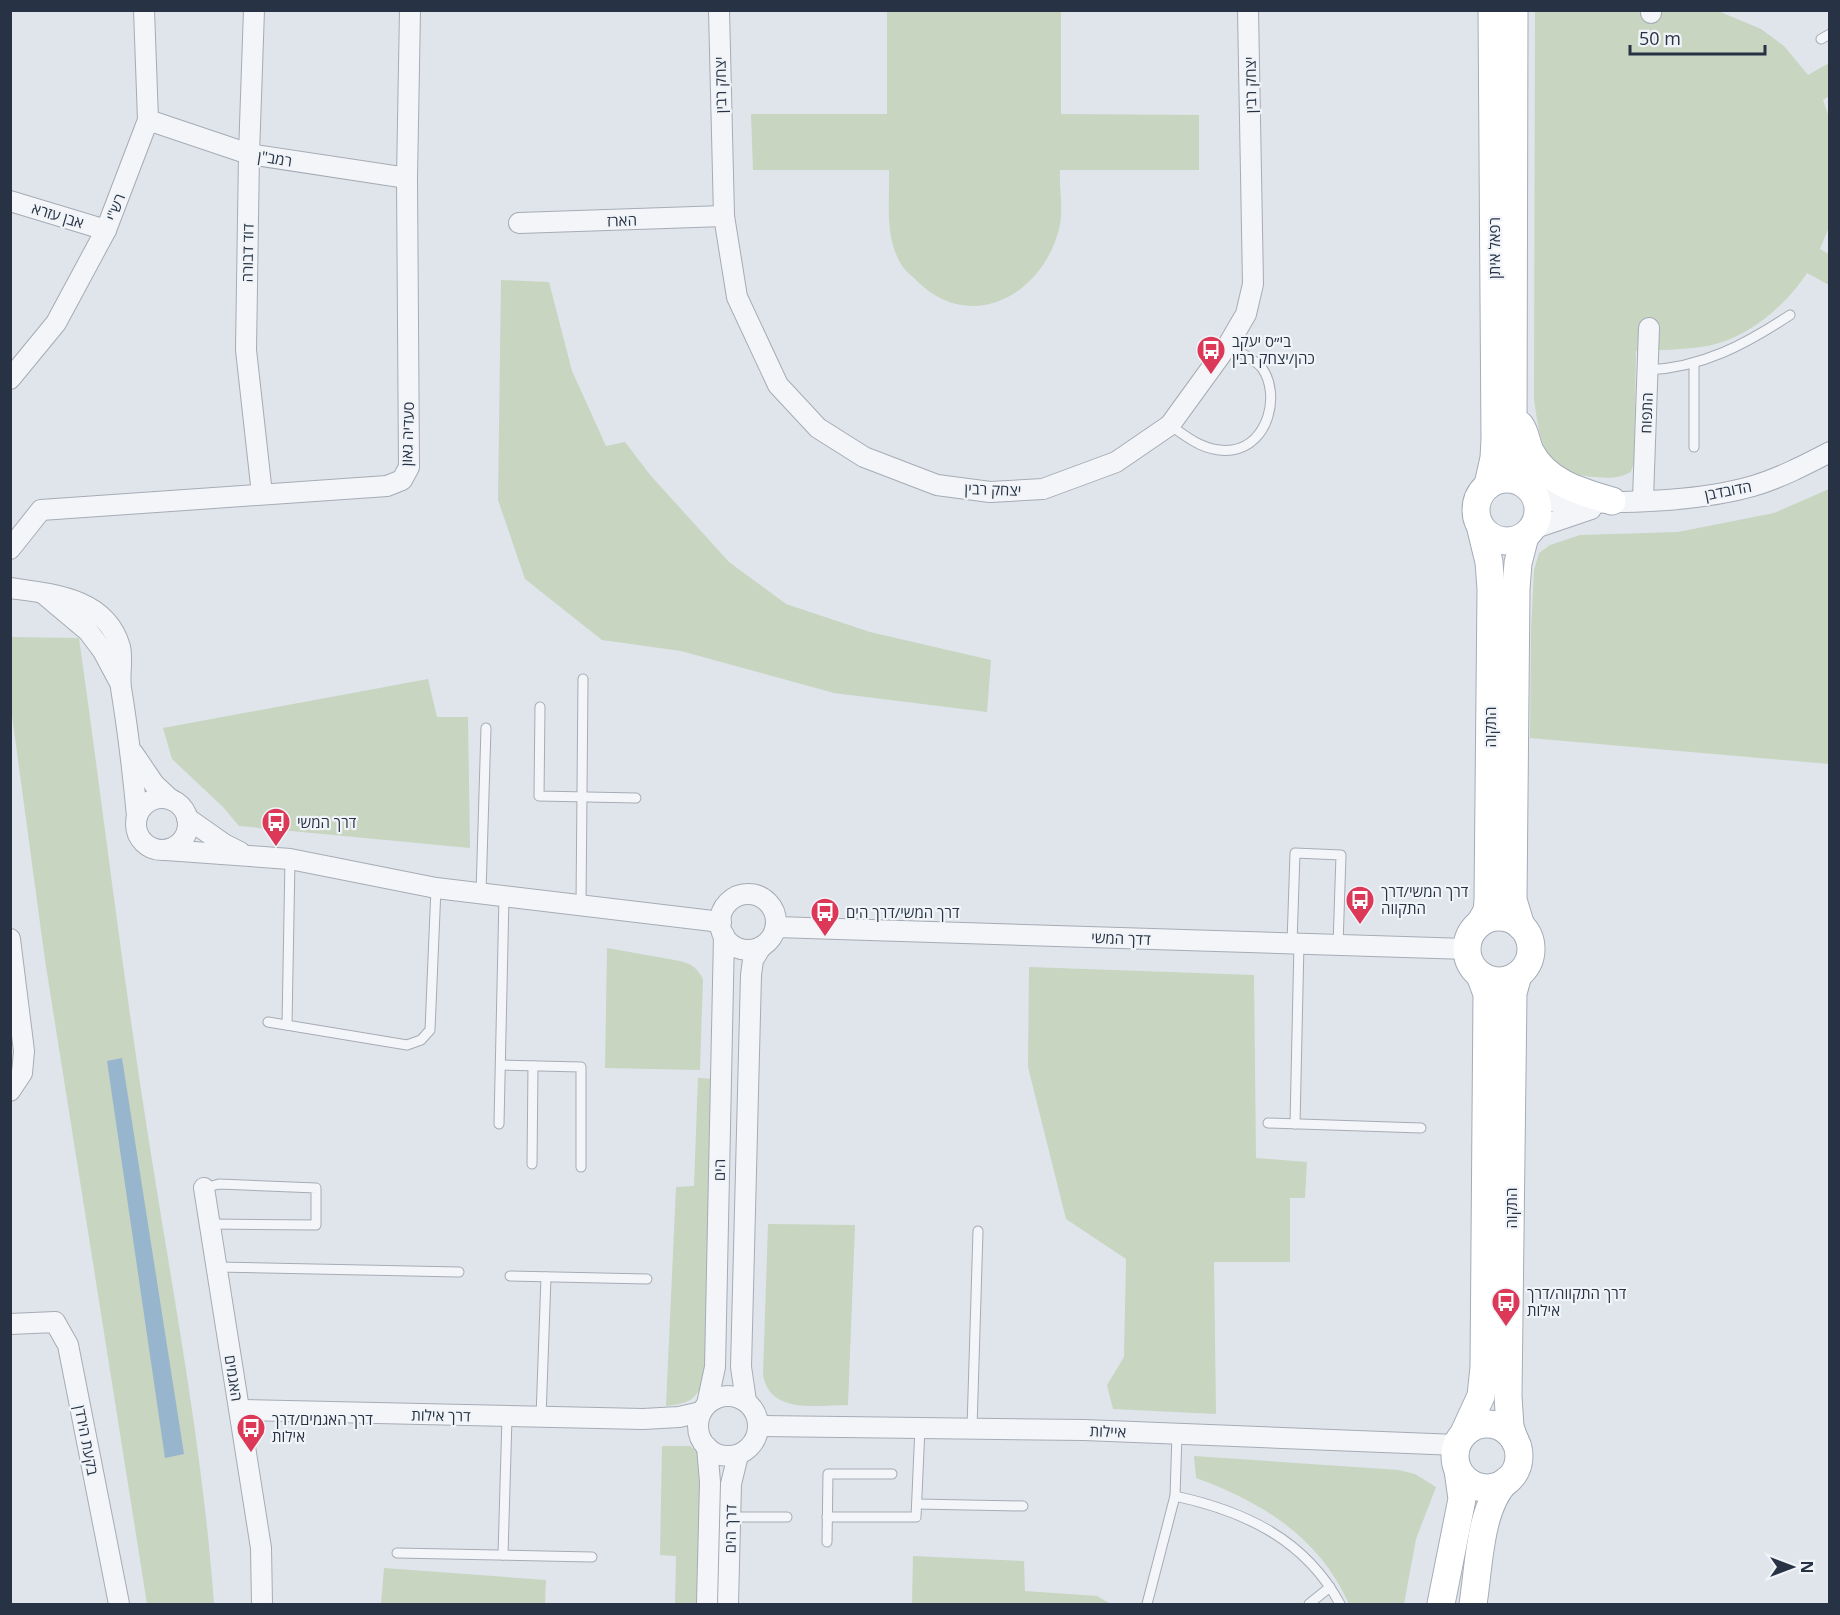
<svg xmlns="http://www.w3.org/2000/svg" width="1840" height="1615" font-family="'Open Sans','Noto Sans Hebrew',sans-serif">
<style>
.green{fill:#c7d5c1}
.water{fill:#98b5ce}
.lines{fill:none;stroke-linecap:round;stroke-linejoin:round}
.lane-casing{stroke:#a5acb6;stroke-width:11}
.street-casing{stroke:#a5acb6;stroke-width:22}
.secondary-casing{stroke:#a5acb6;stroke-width:29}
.lane{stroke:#f4f5f8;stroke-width:9}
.street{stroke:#f4f5f8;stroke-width:20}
.secondary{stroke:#fff;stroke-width:27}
.labels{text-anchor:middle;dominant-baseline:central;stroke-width:4.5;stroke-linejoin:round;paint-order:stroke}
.street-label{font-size:15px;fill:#273344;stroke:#f0f4f8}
.poi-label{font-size:15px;fill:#273344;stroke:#f0f4f8;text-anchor:start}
</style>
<rect width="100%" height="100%" fill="#e0e5eb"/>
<g class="green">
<path d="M887,11H1061V114L1199,115V170H1060C1059,188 1064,211 1059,229C1042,296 970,334 917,281C912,276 904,270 901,264C884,236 890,201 889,170H753L751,114H887Z"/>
<path d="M1535,11H1718L1761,29L1784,46L1808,75L1829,63V96L1823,100L1829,117V227L1820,249L1829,254V285L1807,273C1787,304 1749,337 1712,345C1687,350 1661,350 1636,351L1634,462L1631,472C1618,479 1609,478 1595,477C1543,474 1540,441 1534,399Z"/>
<path d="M501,280L549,282L572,371L606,446L625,442L651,476L729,562L786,604L870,632L991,660L987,712L834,693L681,651L602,640L525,579L498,500Z"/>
<path d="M1829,489V764L1530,738L1531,630L1534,570L1539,553L1550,545L1580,535L1678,532L1774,513Z"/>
<path d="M10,637L79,638C103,808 123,979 150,1148C174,1300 203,1451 214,1604H147L45,960L11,708Z"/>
<path d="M428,679L437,717H468L470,848L239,826L223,807L172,759L163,728Z"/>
<path d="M607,948L680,961C692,964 697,968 703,979L700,1070L605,1068Z"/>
<path d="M1029,967L1254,975L1256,1158L1307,1162L1305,1198H1290V1262H1214L1216,1414L1113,1409L1107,1385L1124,1357L1126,1259L1066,1219L1028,1067Z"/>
<path d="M698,1078L718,1079L705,1381C693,1402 689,1403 666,1406L676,1187L694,1186Z"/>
<path d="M768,1224L855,1225L848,1405C818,1405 770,1415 763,1375Z"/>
<path d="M662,1446H690L706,1459L702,1604H675L676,1556L660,1555Z"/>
<path d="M1194,1456L1399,1470L1415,1474L1436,1487L1416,1539L1404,1604H1349C1319,1537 1262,1502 1196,1478Z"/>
<path d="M913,1556L1024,1561L1025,1591L1097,1596L1111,1604H912Z"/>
<path d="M384,1568L546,1580L545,1604H381Z"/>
</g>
<path class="water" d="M122,1058L184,1454L165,1458L107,1061Z"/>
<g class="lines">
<g class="lane-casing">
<g id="lane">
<path d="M1821,39L1830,34"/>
<path d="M1694,364V447"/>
<path d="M1647,370C1702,368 1746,344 1790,315"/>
<path d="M1170,425C1189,439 1207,453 1232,450C1268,445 1281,395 1262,368C1255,359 1238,352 1228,345"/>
<path d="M540,707L539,796L636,798"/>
<path d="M481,893L486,728"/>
<path d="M581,905L583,679"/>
<path d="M1292,943L1295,853L1341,855L1338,945"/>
<path d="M268,1022L407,1045L421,1040L430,1030L436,888"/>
<path d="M287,1025L290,859"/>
<path d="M501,1065L581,1067V1167"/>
<path d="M1268,1123L1421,1128"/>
<path d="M499,1124L504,896"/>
<path d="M1295,1124L1299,943"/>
<path d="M532,1164L533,1066"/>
<path d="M204,1188L219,1184L316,1188V1225L210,1224"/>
<path d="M217,1267L459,1272"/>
<path d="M510,1276L647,1279"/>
<path d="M541,1417L546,1277"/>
<path d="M972,1428L978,1231"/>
<path d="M1175,1496C1244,1511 1305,1539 1340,1604"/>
<path d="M917,1504L1023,1506"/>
<path d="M730,1517H787"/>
<path d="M827,1517H916L920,1427"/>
<path d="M827,1542L828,1474H892"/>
<path d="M397,1553L592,1557"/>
<path d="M503,1555L507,1417"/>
<path d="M1147,1604L1175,1496L1177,1434"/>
<path d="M1309,1604L1330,1587"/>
</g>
</g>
<g class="street-casing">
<g id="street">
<path d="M254,10L249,154L246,350L262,494"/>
<path d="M719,10L724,216L737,297L778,385L818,428L864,457L937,485L990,492L1043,489L1116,462L1170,425L1228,345L1246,314L1253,284L1248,10"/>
<path d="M1651,10V13"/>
<path d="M148,120L249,154L407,178"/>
<path d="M10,201L106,230"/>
<path d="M519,223L724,216"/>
<path d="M10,379L56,323L106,230L148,120L144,10"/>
<path d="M1532,492L1553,501L1574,503C1632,502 1697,502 1753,486C1780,478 1805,465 1830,452"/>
<path d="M1643,499L1649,328"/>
<path d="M1532,529L1591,509"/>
<path d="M10,549L41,510L387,486L402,480L409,467L407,178L410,10"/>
<path d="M10,588C53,594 106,598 120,647C123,660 119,675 121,688C128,731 133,773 137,816"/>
<path d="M44,594L88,631L103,651L119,681"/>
<path d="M133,753L154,784L171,800"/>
<circle cx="162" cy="824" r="26"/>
<path d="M187,818L224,844L240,852"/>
<path d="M166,850L290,859L436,888L721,922"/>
<circle cx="748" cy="922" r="28"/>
<path d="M776,927L1467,949"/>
<path d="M10,939L24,1051L22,1073L10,1091"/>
<path d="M204,1188L261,1548L262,1604"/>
<path d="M10,1324L55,1322L68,1345L119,1604"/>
<circle cx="728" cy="1426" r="30"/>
<path d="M746,1401L741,1367L751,975L753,960L761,947"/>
<path d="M707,1404L715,1367L724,935"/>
<path d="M240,1410L643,1419L679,1417L701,1412"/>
<path d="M758,1426L1084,1430L1457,1445"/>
<path d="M707,1447L710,1482L707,1604"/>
<path d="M728,1604L731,1484L738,1455"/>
</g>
</g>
<g class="secondary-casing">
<g id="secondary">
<path d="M1514,10L1513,436L1521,482"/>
<path d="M1520,425C1526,433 1526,442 1530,451C1546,483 1582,492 1612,501"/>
<circle cx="1507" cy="510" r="31"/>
<path d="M1488,485L1494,458L1495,440L1492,10"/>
<circle cx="1499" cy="949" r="32"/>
<path d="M1480,923L1487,911L1488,900L1491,589L1489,562L1481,529"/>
<path d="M1521,926L1513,900L1516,589L1518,563L1525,536"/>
<circle cx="1487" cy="1456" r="32"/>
<path d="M1464,1433L1481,1396L1484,1367L1487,994L1480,975"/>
<path d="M1515,1441L1510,1427L1508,1396L1513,993L1518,975"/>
<path d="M1441,1604L1462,1499L1458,1470"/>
<path d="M1473,1604C1479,1568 1479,1508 1506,1481"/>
</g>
</g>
<use href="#lane" class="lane"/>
<use href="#street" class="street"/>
<use href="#secondary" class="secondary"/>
</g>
<defs>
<g id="bus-pin" transform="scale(1.5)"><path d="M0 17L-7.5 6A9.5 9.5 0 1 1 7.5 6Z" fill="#dc3959" stroke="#f0f4f8"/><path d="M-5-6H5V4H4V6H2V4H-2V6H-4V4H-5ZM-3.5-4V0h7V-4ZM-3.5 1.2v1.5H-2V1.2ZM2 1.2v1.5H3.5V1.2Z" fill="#fff"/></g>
</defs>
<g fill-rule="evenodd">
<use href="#bus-pin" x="1211" y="350"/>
<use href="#bus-pin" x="276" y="822"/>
<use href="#bus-pin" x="1360" y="900"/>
<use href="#bus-pin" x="825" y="912"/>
<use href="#bus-pin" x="1506" y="1302"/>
<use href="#bus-pin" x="251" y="1428"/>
</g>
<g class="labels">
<g class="street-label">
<text transform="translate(720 85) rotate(-91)">יצחק רבין</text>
<text transform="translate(1250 85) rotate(-91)">יצחק רבין</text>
<text transform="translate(275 158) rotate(9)">רמב"ן</text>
<text transform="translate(115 207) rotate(-69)">רש"י</text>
<text transform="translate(58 215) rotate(17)">אבן עזרא</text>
<text transform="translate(622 220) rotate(-2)">הארז</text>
<text transform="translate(1494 248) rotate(-90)">רפאל איתן</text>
<text transform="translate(247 253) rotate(-89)">דוד דבורה</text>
<text transform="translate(1646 413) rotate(-88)">התפוח</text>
<text transform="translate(407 434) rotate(-88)">סעדיה גאון</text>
<text transform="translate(993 489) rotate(2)">יצחק רבין</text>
<text transform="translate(1728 490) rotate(-11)">הדובדבן</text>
<text transform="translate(1490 727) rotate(-90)">התקוה</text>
<text transform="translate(1121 938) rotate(2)">דדך המשי</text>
<text transform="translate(719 1170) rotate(-89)">הים</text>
<text transform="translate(1511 1208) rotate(-90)">התקוה</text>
<text transform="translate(234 1378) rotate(81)">האגמים</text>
<text transform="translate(441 1415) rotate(1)">דרך אילות</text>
<text transform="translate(1108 1431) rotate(2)">איילות</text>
<text transform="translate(87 1440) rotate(79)">בקעת הירדן</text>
<text transform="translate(730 1529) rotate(-89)">דרך הים</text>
</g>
<g class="poi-label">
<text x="1232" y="341">בי״ס יעקב<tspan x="1232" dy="17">כהן/יצחק רבין</tspan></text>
<text x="297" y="822">דרך המשי</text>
<text x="1381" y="891">דרך המשי/דרך<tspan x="1381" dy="17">התקווה</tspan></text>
<text x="846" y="912">דרך המשי/דרך הים</text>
<text x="1527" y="1293">דרך התקווה/דרך<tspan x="1527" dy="17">אילות</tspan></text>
<text x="272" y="1419">דרך האגמים/דרך<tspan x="272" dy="17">אילות</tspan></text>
</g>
</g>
<rect width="1840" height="1615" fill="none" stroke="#273344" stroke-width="24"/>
<g transform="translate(1792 1567) rotate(90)" stroke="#f0f4f8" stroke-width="4.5" paint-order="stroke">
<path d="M0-4.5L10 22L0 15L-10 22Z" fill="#273344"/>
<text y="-9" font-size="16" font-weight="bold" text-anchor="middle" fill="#273344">N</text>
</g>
<path d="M1630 45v9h135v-9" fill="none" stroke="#273344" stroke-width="3"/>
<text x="1639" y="45" font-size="18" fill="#273344" stroke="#f0f4f8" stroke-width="4.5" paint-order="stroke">50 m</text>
</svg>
